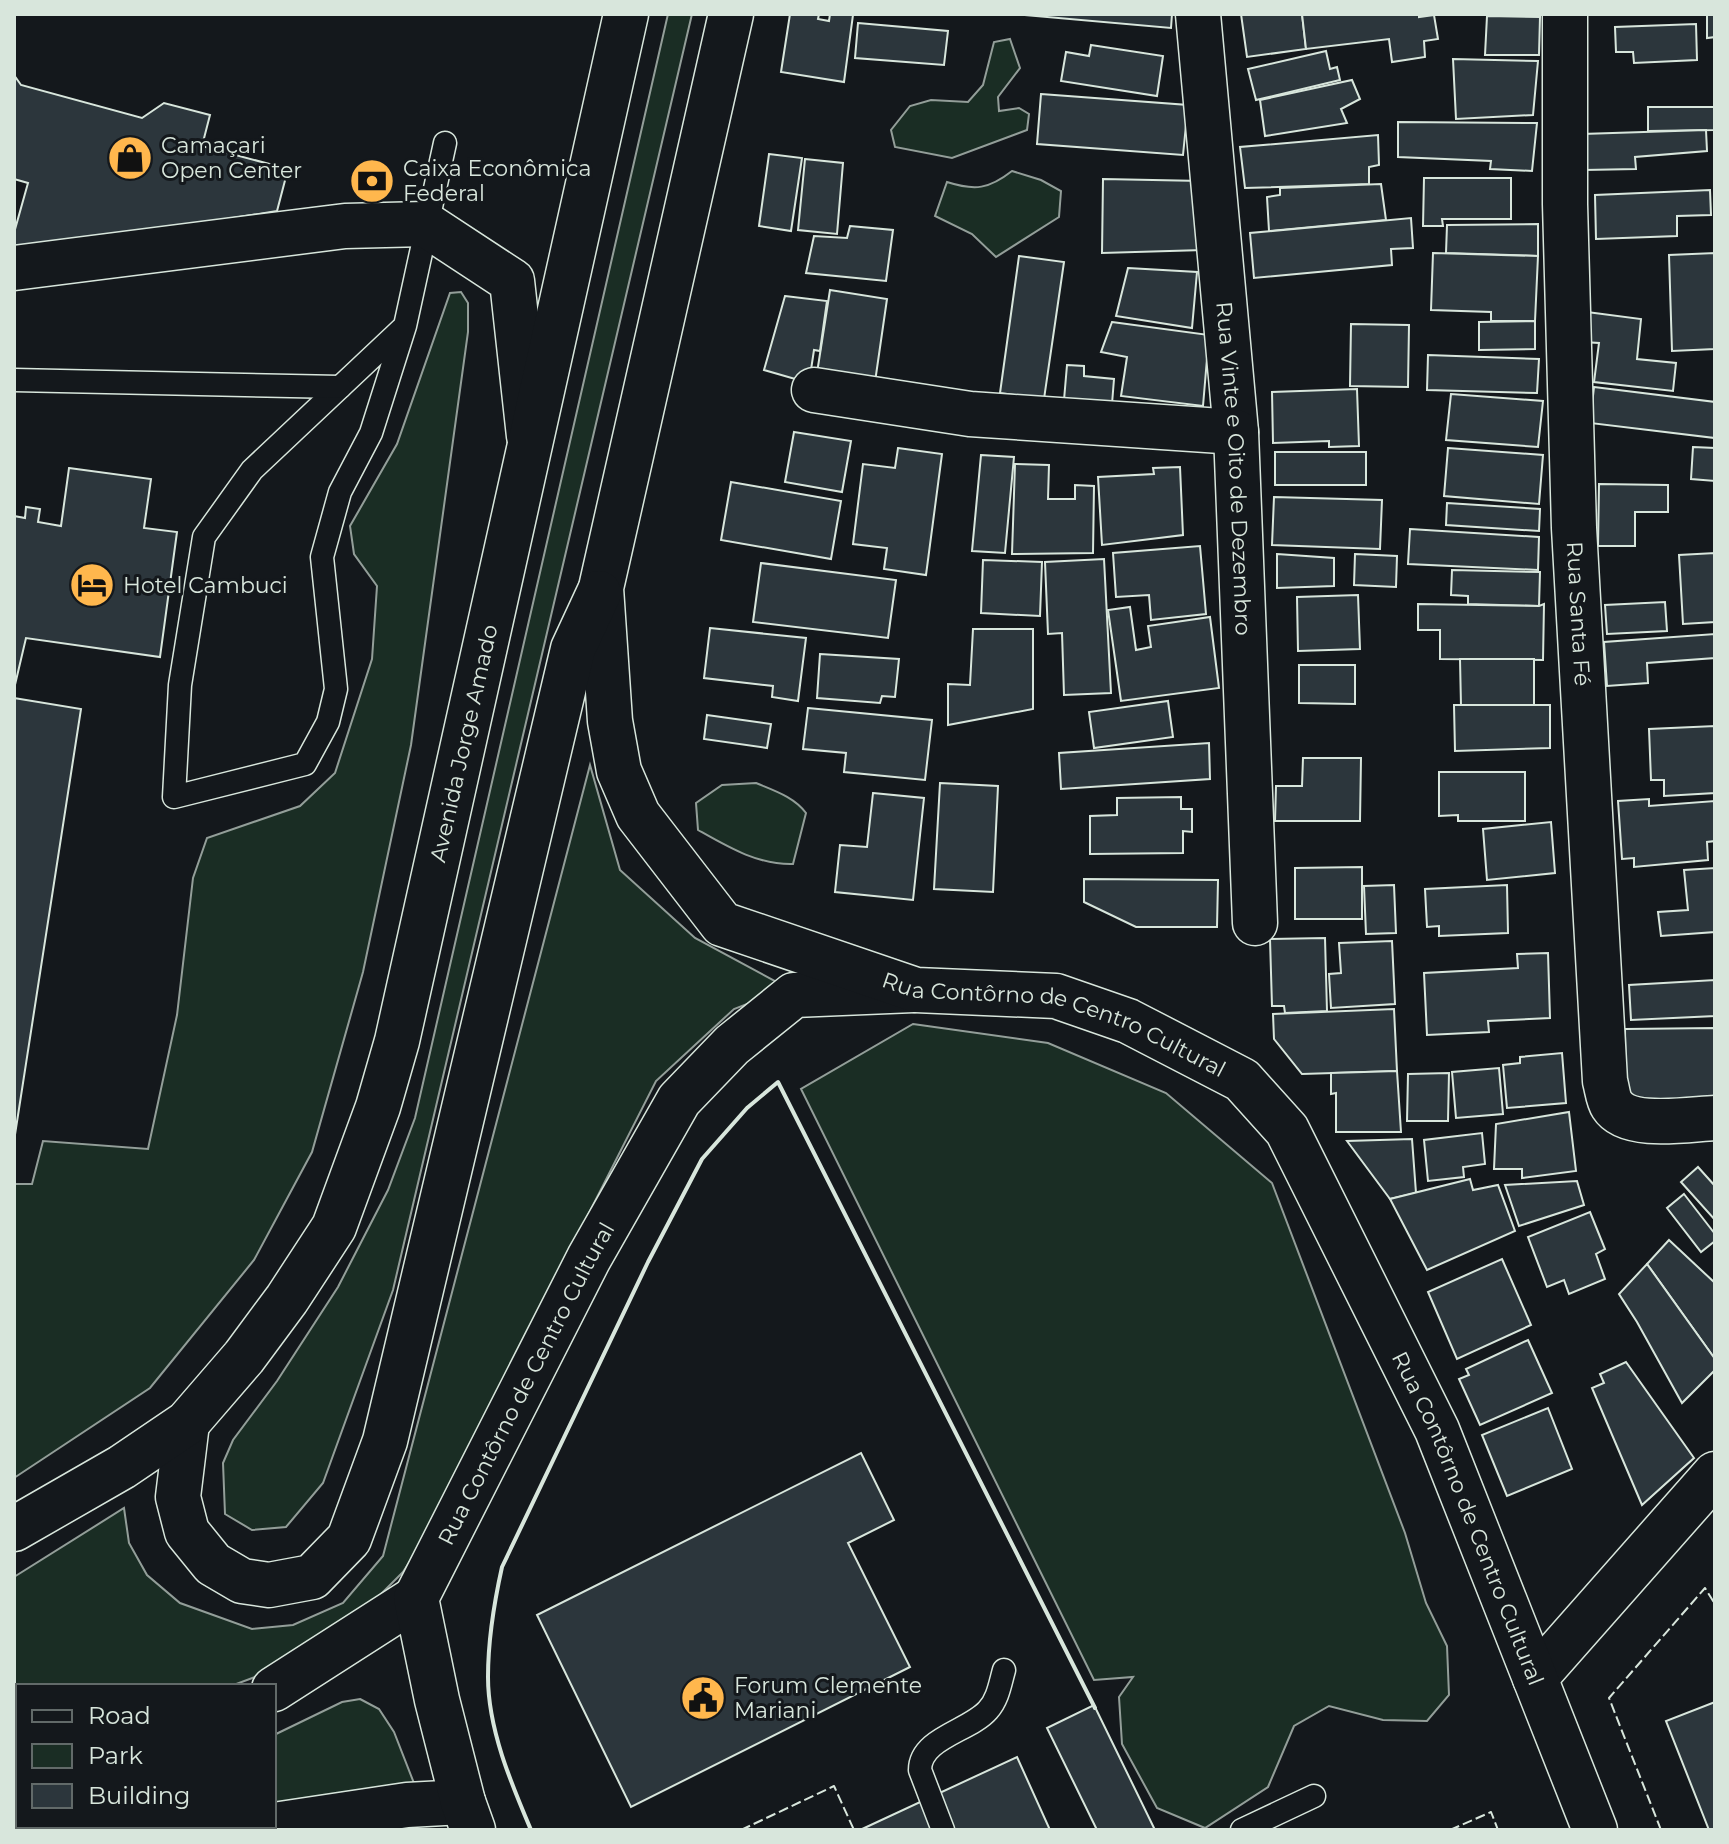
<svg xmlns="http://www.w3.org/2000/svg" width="1729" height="1844" font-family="Montserrat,sans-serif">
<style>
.green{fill:#1a2d24;stroke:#939e99;stroke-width:2}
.building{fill:#2c363c;stroke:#d8e6dc;stroke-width:2}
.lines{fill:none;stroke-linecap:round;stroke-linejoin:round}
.service-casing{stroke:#d8e6dc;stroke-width:25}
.minor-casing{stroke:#d8e6dc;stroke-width:47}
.tertiary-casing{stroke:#d8e6dc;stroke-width:47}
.primary-casing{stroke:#d8e6dc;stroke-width:47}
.service{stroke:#14181c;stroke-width:22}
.minor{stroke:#14181c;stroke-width:44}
.tertiary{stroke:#14181c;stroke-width:44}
.primary{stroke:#14181c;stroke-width:44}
.fence{stroke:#d8e6dc;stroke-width:2;stroke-dasharray:10 4;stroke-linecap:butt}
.wall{stroke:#d8e6dc;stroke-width:4}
.labels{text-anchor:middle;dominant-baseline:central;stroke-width:6;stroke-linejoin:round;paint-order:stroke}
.poi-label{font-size:22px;fill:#d8e6dc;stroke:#14181c;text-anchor:start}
.street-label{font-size:22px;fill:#d8e6dc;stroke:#14181c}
</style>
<rect width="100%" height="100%" fill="#14181c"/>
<g class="green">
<path d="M668,14H692L393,1290L323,1483L286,1527L252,1530L225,1514L223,1463L233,1440L277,1381L338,1287L388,1190L415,1118Z"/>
<path d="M1010,39L1020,68L998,97L999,111L1019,108L1029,114L1027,130L952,158L895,147L891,130L910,106L931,100L968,102L983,85L994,42Z"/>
<path d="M1012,171L1041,180L1061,191L1059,217L996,257L972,234L935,216L947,182C975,191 989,189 1012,171Z"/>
<path d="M461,292L468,303V332L411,745L363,972L312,1152L254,1260L150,1388L14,1478V1184H32L43,1141L148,1149L177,1015L193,878L207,838L300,806L335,773L372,659L377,586L354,554L350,526L397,444L450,293Z"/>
<path d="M590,765L620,870L695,938L788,988L734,1009L656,1081L421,1544L403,1572L362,1613L284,1666L231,1686H18V1689L14,1688V1577L124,1508L129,1543L147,1575L180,1603L252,1629L293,1625L343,1603L383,1556Z"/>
<path d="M756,783C775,791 794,797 806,813L793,864C758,865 728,847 698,830L696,803L722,785Z"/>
<path d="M913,1024L1048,1043L1166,1093L1272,1183L1405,1533L1426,1603L1447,1646L1449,1695L1427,1721L1383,1720L1329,1706L1294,1726L1268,1787L1205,1828L1157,1808L1122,1744L1119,1697L1133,1677L1094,1680L801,1089Z"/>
<path d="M360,1699L379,1709L394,1732L419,1796L274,1816V1735L342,1702Z"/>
<path d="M76,1826H204L175,1830H78Z"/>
</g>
<g class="building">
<path d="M790,14H819L818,19L829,21L830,14L853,15L844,82L781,72Z"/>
<path d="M1012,14H1172L1171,28Z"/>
<path d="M1241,14H1302L1306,49L1247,57Z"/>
<path d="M1302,14H1419V17L1434,15L1438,39L1424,41L1425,57L1392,62L1389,39L1306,49Z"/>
<path d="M1707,14H1715V37L1707,38Z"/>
<path d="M1487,16L1540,17L1539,55H1485Z"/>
<path d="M858,23L948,31L944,65L855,58Z"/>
<path d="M1696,24L1697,60L1634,63L1633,52H1616L1615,27Z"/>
<path d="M1091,45L1163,56L1157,96L1061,81L1066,52L1089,56Z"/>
<path d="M1326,51L1330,69L1337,67L1340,80L1256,100L1248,69Z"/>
<path d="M1453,59L1538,61L1533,115L1456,119Z"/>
<path d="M14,75L21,85L142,118L164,103L210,115L202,146L288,169L277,211L14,253V233L28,183L14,179Z"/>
<path d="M1352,80L1360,99L1341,109L1347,123L1265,136L1260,100Z"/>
<path d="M1041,94L1188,105L1183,155L1037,144Z"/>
<path d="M1648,107H1715V130L1648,131Z"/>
<path d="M1398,122L1537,123L1532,171L1490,169L1491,161L1398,157Z"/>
<path d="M1706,130L1707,151L1635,157L1636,169L1584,170L1582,134Z"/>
<path d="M1378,135L1379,165L1369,167V184L1245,188L1240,147Z"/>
<path d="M769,154L802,158L791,231L759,226Z"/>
<path d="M805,159L843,163L837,234L798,230Z"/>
<path d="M1424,178H1511V219H1442L1443,226H1423Z"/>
<path d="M1103,179L1202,181L1203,250L1102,253Z"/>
<path d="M1381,184L1386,220L1269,231L1267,197L1280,195V188Z"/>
<path d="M1710,190L1711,215L1677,216V236L1596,239L1595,195Z"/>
<path d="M1411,218L1413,248L1391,249L1392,265L1254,278L1250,233Z"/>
<path d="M1538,224V256L1446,253L1447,225Z"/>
<path d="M850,226L893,230L886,281L806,273L814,236L847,238Z"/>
<path d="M1433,253L1538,256L1535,321H1491V312L1431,310Z"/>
<path d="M1715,253V349L1672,351L1669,255Z"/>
<path d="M1019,256L1064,262L1044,399L1000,393Z"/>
<path d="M1128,268L1197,272L1192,328L1116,316Z"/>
<path d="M830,290L887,299L875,382L817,373Z"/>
<path d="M785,296L827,301L820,351L814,350L809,383L764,370Z"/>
<path d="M1587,312L1641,319L1637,359L1676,363L1673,391L1594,382L1599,343L1583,342Z"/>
<path d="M1535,321V349L1479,350V322Z"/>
<path d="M1112,322L1209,335L1203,406L1121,396L1127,357L1101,352Z"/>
<path d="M1351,324L1409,325L1408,387L1350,386Z"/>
<path d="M1428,355L1539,359L1537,393L1427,390Z"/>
<path d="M1067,365L1084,366V376L1114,379L1112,404L1064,400Z"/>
<path d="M1594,387L1715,402V438L1590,423Z"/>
<path d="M1357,389L1359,446L1329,447V441L1273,443L1272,392Z"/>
<path d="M1451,394L1543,401L1538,447L1446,440Z"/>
<path d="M794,432L851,441L842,492L785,482Z"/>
<path d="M1693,447L1715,448V481L1691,479Z"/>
<path d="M898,448L942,454L926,575L884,569L887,548L853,544L863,464L895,468Z"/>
<path d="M1448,448L1543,455L1539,504L1444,496Z"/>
<rect x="1275" y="452" width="91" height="33"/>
<path d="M981,455L1014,457L1005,553L972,551Z"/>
<path d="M1015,464L1049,465L1048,499H1075V485L1094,486L1093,553L1012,554Z"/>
<path d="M1180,467L1183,535L1102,545L1098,477L1154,474L1153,468Z"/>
<path d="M69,468L151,479L144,528L177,532L160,657L26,638L14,689V516L25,518L26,507L40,509L38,522L61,526Z"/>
<path d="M731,482L841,501L831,559L721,540Z"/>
<path d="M1599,484L1668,485V512H1635V546H1598Z"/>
<path d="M1274,497L1382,500L1380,549L1272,545Z"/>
<path d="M1447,503L1540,509L1539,531L1446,525Z"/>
<path d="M1410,529L1539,537L1538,570L1408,564Z"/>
<path d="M1200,546L1206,614L1151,620L1149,595L1116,597L1113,553Z"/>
<path d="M1715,553V622L1683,624L1679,555Z"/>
<path d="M1277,554L1334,558V586L1277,588Z"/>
<path d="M1355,554L1397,556L1396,587L1354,585Z"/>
<path d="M1104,559L1111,693L1064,695L1062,633L1048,634L1045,562Z"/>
<path d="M983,560L1042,562L1040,616L981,613Z"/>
<path d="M761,563L896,580L888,638L753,622Z"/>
<path d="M1452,570L1540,572L1539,606L1468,604V596L1451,595Z"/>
<path d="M1358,595L1360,649L1298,651L1297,597Z"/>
<path d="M1665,602L1667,631L1607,634L1605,605Z"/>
<path d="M1418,604L1539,606L1544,604L1543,660L1440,659V630H1418Z"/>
<path d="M1130,607L1136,650L1151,647L1148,626L1210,617L1219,688L1121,701L1108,610Z"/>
<path d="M710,628L806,638L798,701L772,697L773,686L704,678Z"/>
<path d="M973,629H1033V709L948,725V684L970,685Z"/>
<path d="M1715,634V658L1647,663L1648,683L1607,686L1604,642Z"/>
<path d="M820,654L899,659L895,697L882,696L880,703L817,698Z"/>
<path d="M1460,659H1534V705L1461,706Z"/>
<path d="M1299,665H1355V704L1299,703Z"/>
<path d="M14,698L81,709L14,1141Z"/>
<path d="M1168,701L1173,737L1094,748L1089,712Z"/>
<path d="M1454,705H1550V748L1455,751Z"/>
<path d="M808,708L932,720L925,780L844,772L846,753L803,749Z"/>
<path d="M707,715L771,724L767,748L704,739Z"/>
<path d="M1715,726V793L1664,796V780H1651L1649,729Z"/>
<path d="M1209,743L1210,779L1061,789L1059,753Z"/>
<path d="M1303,758H1361L1360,821H1275L1276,786H1302Z"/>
<path d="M1439,772H1525V821H1458V815L1439,816Z"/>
<path d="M940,783L998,786L993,892L934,889Z"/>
<path d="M873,793L924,798L913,900L835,892L840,845L867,847Z"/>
<path d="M1181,797V809H1192V832L1183,831V853L1090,854V816L1117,815V798Z"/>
<path d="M1649,799V806L1715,801V841L1707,842L1708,860L1634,867V858L1622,859L1618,801Z"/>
<path d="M1551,822L1555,873L1487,880L1483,829Z"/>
<path d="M1362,867V919H1295V868Z"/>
<path d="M1715,868V932L1661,936L1658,912L1688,910L1684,870Z"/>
<path d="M1084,879L1218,880L1217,927H1136L1084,902Z"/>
<path d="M1394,885L1396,933L1366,934L1364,886Z"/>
<path d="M1507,885L1508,933L1439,936V926L1427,927L1425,889Z"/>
<path d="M1325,938L1327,1011L1285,1013L1284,1006H1272L1270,939Z"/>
<path d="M1392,941L1395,1004L1331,1008L1329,974L1341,973L1339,943Z"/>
<path d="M1548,953L1550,1018L1488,1021L1489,1032L1427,1035L1424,973L1518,968L1517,954Z"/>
<path d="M1715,980V1016L1631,1020L1629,985Z"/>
<path d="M1394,1009L1397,1071L1302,1074L1274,1039L1273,1014Z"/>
<path d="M1715,1028V1103L1626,1104L1625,1029Z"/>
<path d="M1562,1053L1566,1103L1507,1108L1503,1065L1520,1063V1057Z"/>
<path d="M1499,1068L1503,1114L1456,1118L1452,1072Z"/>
<path d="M1397,1071L1401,1132H1336V1093L1331,1094V1073Z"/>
<path d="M1449,1073L1448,1121H1407L1408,1074Z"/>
<path d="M1569,1112L1576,1171L1522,1178V1169H1494L1496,1124Z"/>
<path d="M1482,1133L1485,1164L1463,1167L1464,1177L1428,1181L1424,1140Z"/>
<path d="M1412,1139L1416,1193L1390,1199L1347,1141Z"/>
<path d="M1698,1167L1715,1186V1220L1681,1182Z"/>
<path d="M1470,1179L1473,1190L1498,1185L1515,1231L1427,1270L1390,1199Z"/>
<path d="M1577,1181L1584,1205L1519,1226L1505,1185Z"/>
<path d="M1684,1194L1715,1234V1241L1701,1252L1667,1208Z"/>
<path d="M1590,1212L1605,1249L1596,1254L1605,1279L1569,1294L1564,1280L1547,1287L1528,1237Z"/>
<path d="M1669,1240L1715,1283V1359L1647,1264Z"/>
<path d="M1502,1259L1531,1325L1457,1359L1428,1292Z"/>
<path d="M1647,1264L1715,1359V1370L1682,1403L1637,1322L1619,1294Z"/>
<path d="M1528,1340L1552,1393L1480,1425L1459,1379L1469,1375L1466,1369Z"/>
<path d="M1626,1362L1694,1458L1642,1505L1592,1388L1604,1383L1600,1374Z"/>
<path d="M1548,1408L1572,1469L1507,1496L1482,1435Z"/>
<path d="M861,1453L894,1520L848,1543L910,1667L631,1807L537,1615Z"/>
<path d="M1715,1702V1830H1709L1666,1721Z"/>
<path d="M1094,1705L1155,1830H1097L1047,1728Z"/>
<path d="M1017,1757L1050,1830H860Z"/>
</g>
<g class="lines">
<g class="service-casing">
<g id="service">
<path d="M405,326L371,433L340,492L322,557L336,689L328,722L305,764L174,797L180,685L204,537L252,470L405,326L445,143"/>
<path d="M14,380L340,387"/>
<path d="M943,1830L920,1770C920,1738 970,1731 988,1710C998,1699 1000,1684 1004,1670"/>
<path d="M1242,1830L1314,1796"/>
</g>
</g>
<g class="minor-casing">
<g id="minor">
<path id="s1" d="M1198,14L1236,432L1255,923"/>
<path id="s2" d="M1565,14V204L1574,528L1605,1081C1607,1088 1608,1099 1612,1105C1628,1130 1689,1119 1715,1118"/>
<path d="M14,268L345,226L425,224L512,281L529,436"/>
<path d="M814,390L970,414L1236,432"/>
<path d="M1535,1678L1715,1474"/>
</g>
</g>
<g class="tertiary-casing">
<g id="tertiary">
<path d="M274,1689L416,1598"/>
<path d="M14,1738L18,1748"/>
<path d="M274,1825L407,1805L463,1802"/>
<path d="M53,1826L54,1830"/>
<path id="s3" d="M473,1830L463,1802L437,1700L416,1598L589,1258L679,1100L732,1045L794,995L913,990"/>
</g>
</g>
<g class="primary-casing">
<g id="primary">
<path id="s4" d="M731,14L601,588L610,721L619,771L638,815L722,924L916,990L1056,996L1128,1021L1242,1080L1287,1130L1437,1430L1595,1830"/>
<path d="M187,1423L178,1497L187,1532L213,1564L242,1581L269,1585L312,1577L349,1539L385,1441L573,649L599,593"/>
<path id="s5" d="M14,1529L122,1467L187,1423L244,1357L287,1299L334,1227L378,1107L397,1041L626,14"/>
</g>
</g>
<use href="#service" class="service"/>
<use href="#minor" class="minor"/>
<use href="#tertiary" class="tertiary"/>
<use href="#primary" class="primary"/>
<g class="fence">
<path d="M741,1830L834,1786L854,1830"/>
<path d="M1450,1830L1491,1812L1498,1830"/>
<path d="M1661,1830L1609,1698L1705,1588L1715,1604"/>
</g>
<path class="wall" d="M531,1830C511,1783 488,1729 488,1677C488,1640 494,1603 502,1567L648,1262L702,1159L747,1108L778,1082L1095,1708"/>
</g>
<defs>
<g id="shop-disc" transform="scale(2.3)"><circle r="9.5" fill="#ffb74d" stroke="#14181c"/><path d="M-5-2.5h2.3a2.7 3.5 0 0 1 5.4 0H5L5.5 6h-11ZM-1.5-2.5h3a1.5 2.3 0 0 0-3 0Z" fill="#111"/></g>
<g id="bank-disc" transform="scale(2.3)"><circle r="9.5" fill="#ffb74d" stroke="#14181c"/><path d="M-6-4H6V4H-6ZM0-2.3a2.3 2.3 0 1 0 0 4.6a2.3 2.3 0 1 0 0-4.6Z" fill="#111"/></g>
<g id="hotel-disc" transform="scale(2.3)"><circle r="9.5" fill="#ffb74d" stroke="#14181c"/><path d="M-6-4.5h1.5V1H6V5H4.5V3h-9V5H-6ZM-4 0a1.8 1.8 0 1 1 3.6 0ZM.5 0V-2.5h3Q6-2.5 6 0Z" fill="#111"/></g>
<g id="civic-disc" transform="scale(2.3)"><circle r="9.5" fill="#ffb74d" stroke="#14181c"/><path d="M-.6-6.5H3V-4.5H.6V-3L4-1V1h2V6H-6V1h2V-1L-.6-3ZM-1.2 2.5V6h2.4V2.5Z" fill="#111"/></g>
</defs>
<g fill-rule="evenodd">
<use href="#shop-disc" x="130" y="158"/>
<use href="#bank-disc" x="372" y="181"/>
<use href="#hotel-disc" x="92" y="585"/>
<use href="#civic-disc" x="703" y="1698"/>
</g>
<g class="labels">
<g class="poi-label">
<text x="161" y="145">Camaçari<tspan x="161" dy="25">Open Center</tspan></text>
<text x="403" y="168">Caixa Econômica<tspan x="403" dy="25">Federal</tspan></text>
<text x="123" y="585">Hotel Cambuci</text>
<text x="734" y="1685">Forum Clemente<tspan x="734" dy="25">Mariani</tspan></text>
</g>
<g class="street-label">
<text stroke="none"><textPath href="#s1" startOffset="456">Rua Vinte e Oito de Dezembro</textPath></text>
<text stroke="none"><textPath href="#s2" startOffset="600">Rua Santa Fé</textPath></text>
<text stroke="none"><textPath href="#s5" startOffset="950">Avenida Jorge Amado</textPath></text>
<text stroke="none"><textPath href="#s4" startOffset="1308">Rua Contôrno de Centro Cultural</textPath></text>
<text stroke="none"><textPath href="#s3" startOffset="480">Rua Contôrno de Centro Cultural</textPath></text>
<text stroke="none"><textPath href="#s4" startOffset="2004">Rua Contôrno de Centro Cultural</textPath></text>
</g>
</g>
<rect width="1729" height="1844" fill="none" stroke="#d8e6dc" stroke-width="32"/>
<rect x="16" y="1684" width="260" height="144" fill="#14181c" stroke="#626a69" stroke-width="2"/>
<rect x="32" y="1710" width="40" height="12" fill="#14181c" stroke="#626a69" stroke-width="2"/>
<text x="88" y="1724" font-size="24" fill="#d8e6dc">Road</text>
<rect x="32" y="1744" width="40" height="24" fill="#1a2d24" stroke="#626a69" stroke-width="2"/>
<text x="88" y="1764" font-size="24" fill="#d8e6dc">Park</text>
<rect x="32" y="1784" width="40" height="24" fill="#2c363c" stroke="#626a69" stroke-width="2"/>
<text x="88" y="1804" font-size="24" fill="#d8e6dc">Building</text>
</svg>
